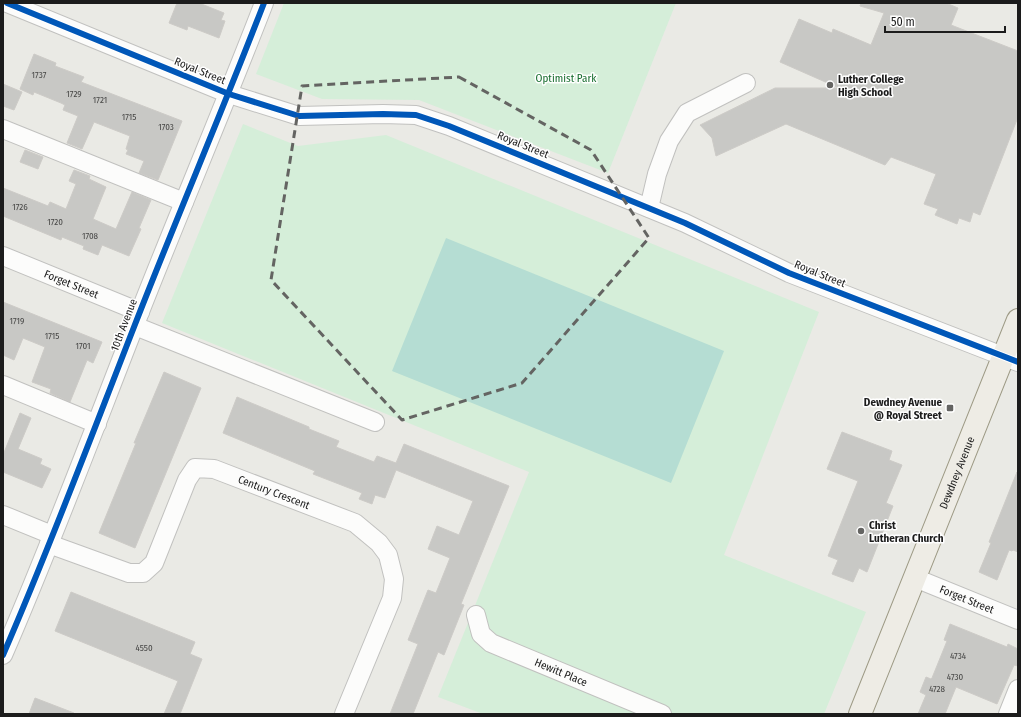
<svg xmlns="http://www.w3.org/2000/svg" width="1021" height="717" font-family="'Fira Sans Condensed',sans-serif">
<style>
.park{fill:#d5eed9}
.pitch{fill:#b5ddd3}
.building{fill:#c8c8c5;stroke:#cdcbc7}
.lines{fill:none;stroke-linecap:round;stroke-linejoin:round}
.minor-casing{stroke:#c1c1bf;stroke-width:20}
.major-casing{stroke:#9d9a85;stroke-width:24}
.minor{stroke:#fcfcfb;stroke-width:18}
.major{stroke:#eeece5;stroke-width:22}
.cycleway-casing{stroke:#fff;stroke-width:8}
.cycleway{stroke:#0057b8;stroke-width:6}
.marked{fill:none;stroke:#646462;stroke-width:3;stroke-dasharray:8 5;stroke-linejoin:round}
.poi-dot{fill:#646462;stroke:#fff;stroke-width:1.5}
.labels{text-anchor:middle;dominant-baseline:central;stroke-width:3;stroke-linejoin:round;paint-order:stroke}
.number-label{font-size:9px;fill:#474746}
.street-label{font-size:11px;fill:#1c1c1c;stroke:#fff}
.park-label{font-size:11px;fill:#176d2e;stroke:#fff}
.poi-label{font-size:11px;font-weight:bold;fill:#1c1c1c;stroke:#fff;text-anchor:start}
</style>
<rect width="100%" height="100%" fill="#eaeae5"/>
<g class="park">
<path d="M284,3H676L608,173L419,100L322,99L256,74Z"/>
<path d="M243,124L298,146L386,135L819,312L724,555L866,612L824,714H483L438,697L529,472L162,323Z"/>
</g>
<path class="pitch" d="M446,238L724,351L671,483L392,371Z"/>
<g class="building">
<path d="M177,3H199L224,13L221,20L225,21L219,38L188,26L187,30L169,23Z"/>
<path d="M861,3H946L958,8L951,25L1018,51V117L980,215L973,212L970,222L959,218L957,224L935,215L938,209L924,204L936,174L891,157L885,165L786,124L716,156L712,138L700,125L775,88H839L780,62L799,19L832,33L833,29L871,45L884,13L860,6Z"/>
<path d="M34,54L56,63L55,66L84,77L81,82L182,121L158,180L139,173L144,161L126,154L128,150L126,149L130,136L94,122L82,149L67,143L78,116L63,110L65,105L61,103L34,92L33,95L20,89Z"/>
<path d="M3,84L22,92L14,110L3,106Z"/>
<path d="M25,150L43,157L38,169L20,162Z"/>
<path d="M74,170L90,176L89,179L106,187L93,219L116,229L132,192L151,200L139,228L141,229L129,256L102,245L98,255L83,249L84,246L62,237L61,240L3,216V188L48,206L50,202L66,209L76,184L69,181Z"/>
<path d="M3,302L102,342L93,363L87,360L70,402L50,393L51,389L32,382L45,347L23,338L14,360L3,355Z"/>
<path d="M164,372L201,388L135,548L99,533L136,443H134Z"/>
<path d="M237,397L309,427V429L339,441L336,447L374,462L377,456L396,463L404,444L509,486L461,604L464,605L444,655L438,652L413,714H390L418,644L408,640L428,590L436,593L450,558L428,549L437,526L459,535L473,501L396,470L385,498L375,495L372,504L359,499L362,493L313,474L315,471L223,433Z"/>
<path d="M20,413L31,418L18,449L42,459L40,464L51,469L42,488L3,472V455Z"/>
<path d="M842,432L892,451L889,460L902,465L886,503L893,506L867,572L859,568L853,582L832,574L838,560L828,556L858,481L827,469Z"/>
<path d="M1017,472L1018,552L1013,550L1012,551L1009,550L997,580L979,572L991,543L989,542Z"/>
<path d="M71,592L195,642L190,654L202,659L180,714H164L178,681L55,631Z"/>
<path d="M950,624L1007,647L1008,644L1018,649V666L1014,665L997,704L956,687L945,714H918L926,695L920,692L926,677L931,679L932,678L947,641L944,640Z"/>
<path d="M35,698L74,713V714H29Z"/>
</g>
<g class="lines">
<g class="minor-casing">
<g id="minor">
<path d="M7,3L229,94L299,116L383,114L416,115L449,126L685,223L789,273L1018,362"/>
<path d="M3,129L184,202"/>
<path d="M649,208L657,174L669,141L687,113L746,83"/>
<path id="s1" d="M3,256L140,312"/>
<path d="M135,326L375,422"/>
<path d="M3,385L97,424"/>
<path d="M3,515L52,535"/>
<path id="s2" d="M49,544L129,573H143L154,563L187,480L195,468L214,469L355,523L379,543L388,555L394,579L392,598L344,714"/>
<path id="s3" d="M915,578L1018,620"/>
<path id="s4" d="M476,615L481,634L491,643L662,714"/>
<path d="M3,655C50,547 91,437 134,327C176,219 222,112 264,3"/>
<path d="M1008,714L1018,689"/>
</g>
</g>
<g class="major-casing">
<g id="major">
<path id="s5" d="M860,714L1018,320"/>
</g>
</g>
<use href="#minor" class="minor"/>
<use href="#major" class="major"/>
<g class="cycleway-casing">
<g id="cycleway">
<path d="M7,3L229,94L299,116L383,114L416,115L449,126L685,223L789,273L1018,362"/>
<path d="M3,655C50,547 91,437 134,327C176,219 222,112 264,3"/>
</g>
</g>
<use href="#cycleway" class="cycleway"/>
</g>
<path class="marked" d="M459,77L591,150L649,238L522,383L402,420L271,280L302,86Z"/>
<g class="poi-dot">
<circle cx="830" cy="85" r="4"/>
<rect x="946" y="404" width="8" height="8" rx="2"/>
<circle cx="861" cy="531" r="4"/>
</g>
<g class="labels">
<g class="number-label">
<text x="39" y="75">1737</text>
<text x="74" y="94">1729</text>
<text x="100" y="100">1721</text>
<text x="129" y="117">1715</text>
<text x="166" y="127">1703</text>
<text x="20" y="207">1726</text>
<text x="55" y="222">1720</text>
<text x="90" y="236">1708</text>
<text x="17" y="321">1719</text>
<text x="52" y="336">1715</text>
<text x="83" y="346">1701</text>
<text x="144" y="648">4550</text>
<text x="958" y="656">4734</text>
<text x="955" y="677">4730</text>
<text x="937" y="689">4728</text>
</g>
<g class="street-label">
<text transform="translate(200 71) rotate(22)">Royal Street</text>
<text transform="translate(523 145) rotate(22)">Royal Street</text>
<text transform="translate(820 274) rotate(22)">Royal Street</text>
<text stroke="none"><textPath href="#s1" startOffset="74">Forget Street</textPath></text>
<text transform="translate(124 325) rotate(-69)">10th Avenue</text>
<text stroke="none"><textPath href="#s5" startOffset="260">Dewdney Avenue</textPath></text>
<text stroke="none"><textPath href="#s2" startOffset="301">Century Crescent</textPath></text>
<text stroke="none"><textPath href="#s3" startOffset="56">Forget Street</textPath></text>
<text stroke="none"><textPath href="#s4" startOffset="109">Hewitt Place</textPath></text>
</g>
<g class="park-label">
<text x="566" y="78">Optimist Park</text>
</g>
<g class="poi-label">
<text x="838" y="79">Luther College<tspan x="838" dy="13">High School</tspan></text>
<text x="942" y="402" text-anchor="end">Dewdney Avenue<tspan x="942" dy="13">@ Royal Street</tspan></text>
<text x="869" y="525">Christ<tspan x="869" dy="13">Lutheran Church</tspan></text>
</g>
</g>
<rect width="1021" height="717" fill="none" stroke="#1c1c1c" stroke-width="8"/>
<path d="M885 26v6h120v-6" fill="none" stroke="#1c1c1c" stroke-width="2"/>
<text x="891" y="26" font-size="12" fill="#1c1c1c" stroke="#ffffff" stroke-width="3" paint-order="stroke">50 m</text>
</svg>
